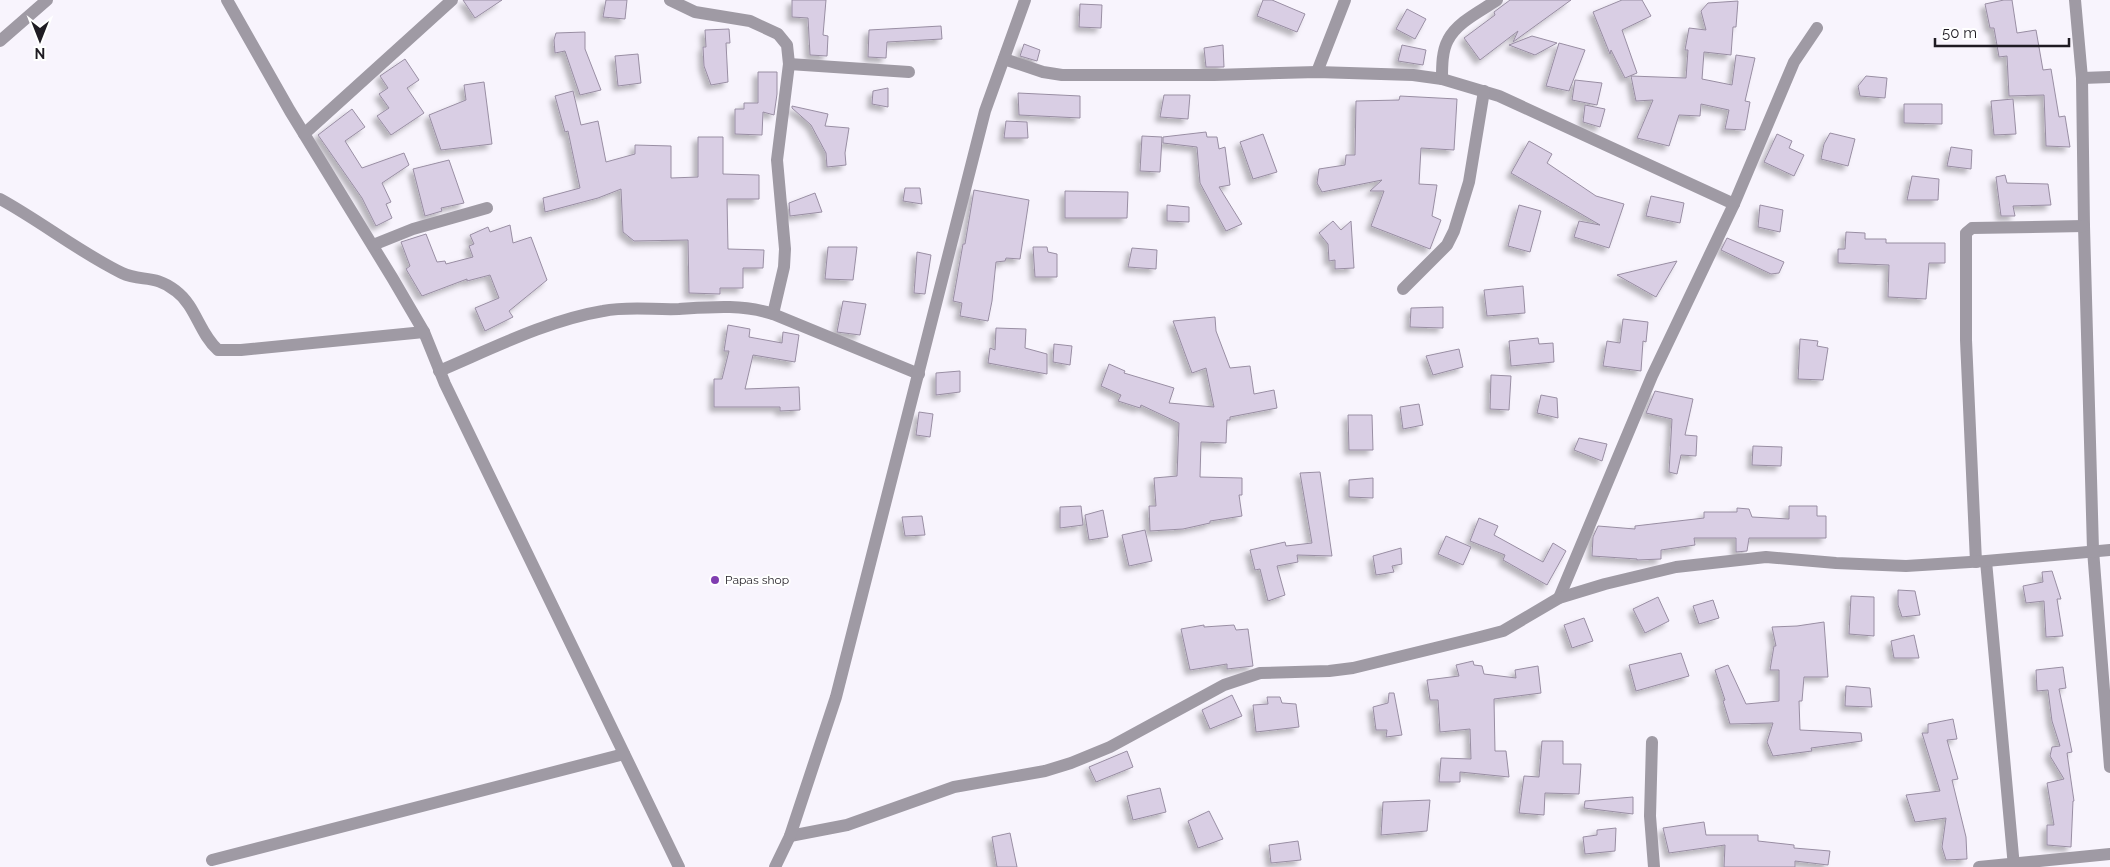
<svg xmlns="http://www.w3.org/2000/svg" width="2110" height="867" font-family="Raleway,sans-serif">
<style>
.building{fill:#d9cee4;stroke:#998ea3;filter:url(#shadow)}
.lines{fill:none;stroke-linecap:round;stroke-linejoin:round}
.minor{stroke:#9f9aa4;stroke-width:12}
.poi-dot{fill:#803db0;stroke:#fff;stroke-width:2}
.labels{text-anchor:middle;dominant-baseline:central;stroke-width:4;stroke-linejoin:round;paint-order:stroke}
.poi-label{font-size:12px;fill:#1f1b23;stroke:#fff;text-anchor:start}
</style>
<defs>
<filter id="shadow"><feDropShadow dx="-4.5" dy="4.5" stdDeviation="2.5" flood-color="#0004"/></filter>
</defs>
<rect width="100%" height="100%" fill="#f8f4fd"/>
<g class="building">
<path d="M463,0H502L475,18Z"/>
<path d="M606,0H627L625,19L603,17Z"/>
<path d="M792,0H826L823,35L828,36L827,56L810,55L808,18L792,17Z"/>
<path d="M1263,0H1272L1305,14L1297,32L1257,16Z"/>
<path d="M1510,0H1571L1513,42L1518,31L1480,60L1464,38L1495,15L1494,12Z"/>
<path d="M1622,0H1642L1651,16L1622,30L1637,73L1625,78L1611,50L1610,54L1593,12Z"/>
<path d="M2004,0H2012L2017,33L2036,30L2043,70L2051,69L2059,117L2065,116L2070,147L2046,146L2044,95L2009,96L2007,56L1999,57L1994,28H1990L1985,4Z"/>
<path d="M1738,1L1736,27H1733L1731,55L1704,52L1702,79L1732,85L1736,55L1755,58L1745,101L1750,102L1745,130L1725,129L1729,110L1701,104L1700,116L1679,115L1669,146L1637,138L1653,100L1636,101L1631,76L1686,78L1688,50H1685L1689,28L1706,30L1701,11L1708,3Z"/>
<path d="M1080,4L1102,5L1101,28L1079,27Z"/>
<path d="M1407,9L1426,19L1415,39L1396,29Z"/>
<path d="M941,26L942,39L887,42L886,58L868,57L869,30Z"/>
<path d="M729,29L730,43H726L728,82L711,85L704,66L703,47H706L705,30Z"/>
<path d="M585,32V49L601,90L580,95L565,51L555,53L554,40L556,33Z"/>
<path d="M1532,36L1557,43L1535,55L1509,45Z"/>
<path d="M1559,43L1585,50L1569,91L1546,86Z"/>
<path d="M1024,44L1040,50L1037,61L1020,56Z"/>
<path d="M1223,45L1224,67H1206L1204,48Z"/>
<path d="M1402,45L1426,50L1423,65L1398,61Z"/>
<path d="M638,54L641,83L618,86L615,56Z"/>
<path d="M405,59L419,80L407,88L424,113L391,135L377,116L389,108L379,94L388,88L380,76Z"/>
<path d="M758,72H777V94L774,115L763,112L762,135L735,134V109H744V103H758Z"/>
<path d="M1866,76L1887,78L1885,98L1860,96L1858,86Z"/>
<path d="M1575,80L1602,83L1597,105L1572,100Z"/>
<path d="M484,82L492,144L441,150L429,115L466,100L464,85Z"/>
<path d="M888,88V107L872,104L873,91Z"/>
<path d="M573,91L581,125L598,121L606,162L635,154V145L671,146V178L698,177V137H723V174L759,175V199H727L728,249L764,250L763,268H743V288H720V294L689,293L688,240L634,241L623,232L621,189L598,198L545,212L543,198L580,188L568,131L565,132L555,96Z"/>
<path d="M1018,93L1080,96V118L1019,115Z"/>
<path d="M1164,95H1190L1188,119L1160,117Z"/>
<path d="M1400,96L1457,99L1454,150L1421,148L1419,184L1437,185L1432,216L1441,220L1430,249L1371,226L1384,191H1370L1382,180L1322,192L1317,183L1319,169L1345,165L1346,155H1355L1356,101L1399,100Z"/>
<path d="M2013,99L2016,134L1994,135L1991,101Z"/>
<path d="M1904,104H1942V124L1904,123Z"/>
<path d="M1585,105L1605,109L1600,127L1583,122Z"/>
<path d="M792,106L828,114L825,126L849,128L845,153L846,165L827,167L826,153L811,125L792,108Z"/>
<path d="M352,109L365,127L345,141L362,168L404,153L409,165L382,183L391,202L386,204L392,218L376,226L362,198L318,135Z"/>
<path d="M1006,121L1027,122L1028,138H1004Z"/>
<path d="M1206,132L1207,137H1217L1219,149L1225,147L1230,185L1219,187L1242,224L1226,231L1200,183L1197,147L1163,143V137Z"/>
<path d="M1830,133L1855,139L1848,166L1821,159L1824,144Z"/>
<path d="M1263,134L1277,172L1253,179L1240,142Z"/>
<path d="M1777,134L1792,141L1789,148L1804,155L1794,176L1764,162Z"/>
<path d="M1142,136L1162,137L1160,172L1140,171Z"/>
<path d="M1529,141L1552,154L1547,163L1596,196L1624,204L1609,248L1574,237L1579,221L1600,225L1511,173Z"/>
<path d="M1951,147L1972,150L1971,169L1947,166Z"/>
<path d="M449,160L464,203L441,208L442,211L425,216L413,169Z"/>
<path d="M2005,175L2007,183L2048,184L2051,205L2013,206L2015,216H2001L1996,177Z"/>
<path d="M1912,176L1939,179L1938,200H1907Z"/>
<path d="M905,188H920L922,204L903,201Z"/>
<path d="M974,190L1029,200L1020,259L1006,258L1005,261L996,262L992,301L988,321L960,316L962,303L953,301L963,244H965Z"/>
<path d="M1065,191L1128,192L1127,218H1065Z"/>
<path d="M815,193L822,212L790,216L789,203Z"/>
<path d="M1651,196L1684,203L1680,223L1646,216Z"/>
<path d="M1167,205L1189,207V222L1167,221Z"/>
<path d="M1519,205L1541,211L1530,252L1508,246Z"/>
<path d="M1760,205L1783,210L1780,232L1758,227Z"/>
<path d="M1333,221L1341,230L1351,221L1354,268L1335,269V260L1329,261L1328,244L1319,233Z"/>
<path d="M510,225L513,243L531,237L547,280L509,311L513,317L485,331L475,308L499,298L490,275L467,281V279L422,296L406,269L410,266L401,242L426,234L437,262L445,261L446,264L473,257L469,246L474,244L470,235L488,227L490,232Z"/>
<path d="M1846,232L1865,233V239H1886V243H1945V263H1929L1926,299L1888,297L1889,265L1838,263V249H1845Z"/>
<path d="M1727,238L1784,262L1779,273L1771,274L1721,250Z"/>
<path d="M828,247H857L853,280L825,279Z"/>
<path d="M1033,247H1047L1048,252L1057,254V277H1035Z"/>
<path d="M1132,248L1157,250L1156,269L1128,267Z"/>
<path d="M917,252L931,255L925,294L914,293Z"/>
<path d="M1677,261L1656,297L1617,275L1642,269Z"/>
<path d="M1523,286L1525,313L1487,316L1484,290Z"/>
<path d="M843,301L866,304L860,335L837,332Z"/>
<path d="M1443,307V328L1410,327L1411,308Z"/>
<path d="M1215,317L1216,331L1230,368L1250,366L1254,394L1274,390L1277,408L1230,417V420H1227L1226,443L1201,442L1200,477L1242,478V495H1239L1242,516L1210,521V523L1183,529L1150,531L1149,506H1156L1154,478L1177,476L1179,423L1141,405L1140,408L1118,401L1121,395L1101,386L1109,364L1125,371L1124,373L1174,388L1169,403L1214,407L1206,368L1192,373L1173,321Z"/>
<path d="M1623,319L1648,322L1646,342L1643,341L1641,371L1603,366L1607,341L1620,343Z"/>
<path d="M728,325L750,329L749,337L782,343L783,332L799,335L795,362L753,355L745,389L799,387L800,410L780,411V407H714V379H722L729,351H724Z"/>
<path d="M996,328L1026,329L1025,348L1047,354V374L988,363L990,348L995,350Z"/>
<path d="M1538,338L1539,344L1553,343L1554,362L1511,366L1509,341Z"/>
<path d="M1800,339L1818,341L1817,346L1828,348L1823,380L1798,379Z"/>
<path d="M1054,344L1072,346L1070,365L1053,362Z"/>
<path d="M1459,349L1463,367L1433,375L1426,356Z"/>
<path d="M960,371V392L936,395V373Z"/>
<path d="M1491,375L1511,376L1509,410L1490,409Z"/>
<path d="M1655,391L1693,399L1685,435L1697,436L1696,456L1681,455L1677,474L1669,472L1672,419L1646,413Z"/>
<path d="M1541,395L1557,398L1558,418L1537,413Z"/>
<path d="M1419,404L1423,425L1403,429L1400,407Z"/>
<path d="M919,412L933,414L930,437L916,435Z"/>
<path d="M1348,415H1372L1373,450H1349Z"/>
<path d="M1579,438L1607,444L1602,461L1574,450Z"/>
<path d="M1753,446L1782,447L1781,466L1752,465Z"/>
<path d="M1320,472L1332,556L1297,555L1298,562L1277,566L1285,595L1268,601L1260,569L1255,570L1250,550L1285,542L1286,546L1312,543L1300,473Z"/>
<path d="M1373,478V498L1349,497V480Z"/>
<path d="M1081,506L1083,525L1060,528V507Z"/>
<path d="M1789,506H1817V516H1826V538H1749L1747,551L1736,552V538H1694L1695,545L1661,550V559L1637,560V559L1592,556L1593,537L1598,526L1635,529V526L1704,518V512H1737V508L1749,509L1752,517L1789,519Z"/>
<path d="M1103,510L1108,537L1089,540L1085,515Z"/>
<path d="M922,516L925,535L905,536L902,517Z"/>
<path d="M1479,518L1498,526L1494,535L1543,562L1553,543L1566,551L1547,585L1503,560L1505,555L1470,541Z"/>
<path d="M1145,530L1152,561L1129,566L1122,535Z"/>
<path d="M1446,536L1471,547L1463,565L1438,554Z"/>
<path d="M1401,548L1402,564L1392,566L1394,572L1376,575L1373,556Z"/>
<path d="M2052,571L2061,599H2057L2063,636L2046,637L2044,601L2026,603L2023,586L2043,582L2042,572Z"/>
<path d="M1898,590L1915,591L1920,615L1902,617L1898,605Z"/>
<path d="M1851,596L1874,597V636L1849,634Z"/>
<path d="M1658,597L1669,621L1645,633L1633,609Z"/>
<path d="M1713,600L1719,618L1699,624L1693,606Z"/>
<path d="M1584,618L1593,641L1572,648L1564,625Z"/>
<path d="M1824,622L1828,677H1804L1802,701H1799L1800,730L1861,733L1862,741L1811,748L1812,751L1773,756L1767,742L1773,723L1730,724L1723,701L1725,700L1715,670L1728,665L1746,704L1779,701V670H1770L1774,646H1776L1772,627L1797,626Z"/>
<path d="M1204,625V627L1234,625L1236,630L1248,629L1253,666L1227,669V664L1190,670L1181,629Z"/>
<path d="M1914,635L1919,658H1894L1891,641Z"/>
<path d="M1681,653L1689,676L1636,691L1629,665Z"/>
<path d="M1473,661L1474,665L1482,666L1484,674L1516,678L1515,670L1538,666L1541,693L1494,699L1495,751H1506L1509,777L1460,772V782H1439L1441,758L1471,759L1470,729L1440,732L1438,700H1430L1427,680L1459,676L1456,665Z"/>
<path d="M2063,667L2066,688L2059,689L2072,752L2067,753L2074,801H2073L2071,847L2047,845V825H2054L2047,783L2064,779L2050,756L2052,747L2060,746L2052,721L2048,690L2037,691L2036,670Z"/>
<path d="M1846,686L1870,688L1872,707L1845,706Z"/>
<path d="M1389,693H1394L1402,735L1386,737L1387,730H1376L1373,707L1388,703Z"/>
<path d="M1232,695L1242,716L1210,729L1202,710Z"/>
<path d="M1267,697H1280L1282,703L1296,704L1299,727L1256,732L1253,705L1268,704Z"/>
<path d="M1953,719L1957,739L1947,740L1958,779L1952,780L1966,837L1967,859L1946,860L1942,847L1946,818L1915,822L1906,795L1940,791L1922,733H1928V724Z"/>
<path d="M1542,741H1563V764H1581L1579,794L1545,793L1544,815L1519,813L1524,776L1539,777Z"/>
<path d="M1127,751L1133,767L1096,782L1089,767Z"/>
<path d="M1160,788L1166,812L1133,820L1127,796Z"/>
<path d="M1633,797V814L1584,808L1585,801Z"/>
<path d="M1430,800L1427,831L1381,835L1383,802Z"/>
<path d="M1209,811L1223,839L1198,848L1188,821Z"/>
<path d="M1704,822L1706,835H1758V841L1794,845V848L1830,851L1828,865L1795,861V867H1724L1725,845L1669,853L1663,828Z"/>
<path d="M1616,828L1615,851L1585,854L1583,837L1597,835V830Z"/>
<path d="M1010,833L1017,867H997L992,837Z"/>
<path d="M1298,841L1301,860L1271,863L1269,845Z"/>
</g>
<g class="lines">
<g class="minor">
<path d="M227,0L290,111L393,279L424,332L445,384L679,867"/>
<path d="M670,0L695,12L750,21L778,34L787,45L789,64L777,160L785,249L784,267L773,314"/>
<path d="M2075,0L2082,78L2084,226L2093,550L2110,767"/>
<path d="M0,41L47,0"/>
<path d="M1004,59L1043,72L1062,75H1214L1317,72L1413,75L1442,79L1499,96L1734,204"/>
<path d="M789,64L909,72"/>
<path d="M1317,72L1345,0"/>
<path d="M2082,78L2110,77"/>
<path d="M1442,79C1442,66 1442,51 1448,40C1457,22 1481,11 1497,0"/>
<path d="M304,134L452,0"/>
<path d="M0,199C42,222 79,252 122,273C141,282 155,274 176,291C196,306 199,333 218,350H241L424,332"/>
<path d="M373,245L413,229L487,208"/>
<path d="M1403,289L1447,245L1454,231L1469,182L1484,91"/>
<path d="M439,371C491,349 548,320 603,311C628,306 654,310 679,309C711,307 742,304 773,314L919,374"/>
<path d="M1986,561L2014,867"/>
<path d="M1976,562L1966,340V233L1972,228L2084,226"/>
<path d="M1559,598L1652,376L1734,204L1794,62L1817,28"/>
<path d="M1652,742L1650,816L1654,867"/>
<path d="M790,836L847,825L954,787L1045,771L1071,763L1110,747L1224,685L1260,673L1329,671L1353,668L1480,637L1503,631L1559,598L1605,584L1676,567L1766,557L1836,563L1906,566L1986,561L2110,550"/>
<path d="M212,860L624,754"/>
<path d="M775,867L790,836L836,697L985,111L1025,0"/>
<path d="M1979,867L2110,854"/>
</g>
</g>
<circle class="poi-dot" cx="715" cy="580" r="5"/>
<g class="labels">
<g class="poi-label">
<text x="725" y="580">Papas shop</text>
</g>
</g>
<g transform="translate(40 40) rotate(180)" stroke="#ffffff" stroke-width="4" paint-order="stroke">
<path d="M0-4L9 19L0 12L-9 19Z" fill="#1f1b23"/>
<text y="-8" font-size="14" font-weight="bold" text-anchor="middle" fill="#1f1b23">N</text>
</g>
<path d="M1935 38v8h134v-8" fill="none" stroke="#1f1b23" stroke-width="2.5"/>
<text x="1942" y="38" font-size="15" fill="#1f1b23" stroke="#ffffff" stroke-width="4" paint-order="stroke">50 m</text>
</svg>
